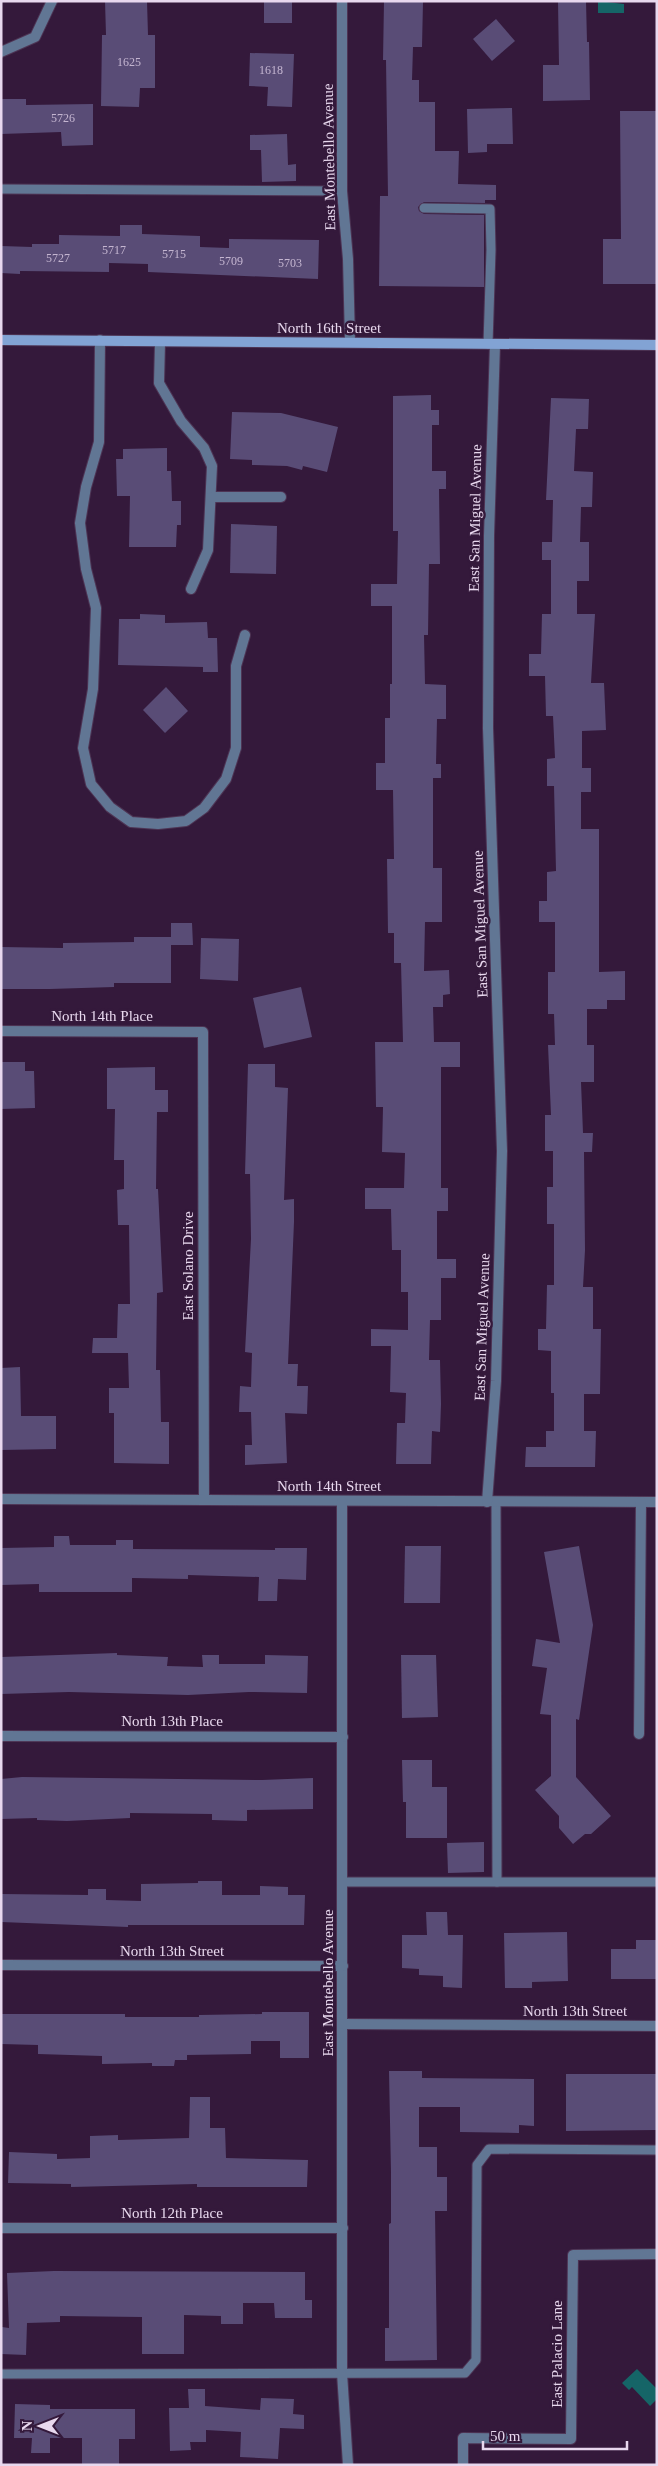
<svg xmlns="http://www.w3.org/2000/svg" width="658" height="2466" font-family="Georgia,serif">
<style>
.water{fill:#156567}
.building{fill:#594c76}
.lines{fill:none;stroke-linecap:round;stroke-linejoin:round}
.service-casing{stroke:#4d3454;stroke-width:11}
.minor-casing{stroke:#4d3454;stroke-width:12}
.secondary-casing{stroke:#4d3454;stroke-width:12}
.service{stroke:#617694;stroke-width:9}
.minor{stroke:#617694;stroke-width:10}
.secondary{stroke:#82a3d4;stroke-width:10}
.labels{text-anchor:middle;dominant-baseline:central;stroke-width:5;stroke-linejoin:round;paint-order:stroke}
.number-label{font-size:12px;fill:#c4b5d0}
.street-label{font-size:15px;fill:#e8d8ee;stroke:#34193b}
</style>
<rect width="100%" height="100%" fill="#34193b"/>
<g class="water">
<path d="M598,1L624,4V13H598Z"/>
<path d="M637,2369L657,2389V2399L650,2406L632,2387L629,2390L622,2383Z"/>
</g>
<g class="building">
<path d="M105,1H147L148,35H155V88H140L139,107L101,106L102,35H106Z"/>
<rect x="264" y="1" width="28" height="22"/>
<path d="M384,1L423,2L422,47H413L412,80H419V102H435V151H459L458,184L496,185V200H485V203L424,202L418,207L419,211L424,214L484,215V287L379,286L380,196H388L386,60H383Z"/>
<path d="M558,1H586L587,42H589L590,100L543,101V65H559Z"/>
<path d="M496,19L515,41L492,61L473,39Z"/>
<path d="M250,53L294,54L292,107L267,106L268,87L249,86Z"/>
<path d="M1,99H26V105L93,104V145L62,146L61,132L1,134Z"/>
<path d="M512,108L513,144H487V152L468,153L467,109Z"/>
<path d="M620,111H657V284H603V239H621Z"/>
<path d="M287,134L288,165L296,164V181L262,182L261,150H250V135Z"/>
<path d="M120,225H142V234L200,236V247L229,248V239L319,240L318,279L148,272V264L109,263V272L20,271V274L1,273V246L32,247V244H59V235L120,236Z"/>
<path d="M431,395V410H439V425H432V471H446V489H439L440,564H429L428,635H424L425,684L446,685V719H437L436,764H441V778H433V868H442V922H425L424,971L449,970L450,994L443,995V1007H433L434,1042H460V1067H441V1188H448V1211H437V1259H456V1278H441V1320H430L429,1360H440L441,1404L440,1432L432,1431L431,1464H396L397,1423H405L406,1393L390,1392L391,1346H371V1329L408,1330V1292H401V1250H392L391,1209H365V1188H404L405,1153L382,1152L383,1107H376L375,1042H403L401,963H394V933H388L387,859H394L393,790H376V763H385V718H390V684H392V606H371V584H397L398,531H393V396Z"/>
<path d="M551,398L589,399L588,429H576L574,471L593,472L592,507H581L580,542H589V581H577V614H595L591,683H604L606,730L582,731V768H591V792H581V829H599V972L625,971V1000H607V1009H587V1045H594V1082H581L583,1133H593L592,1152H584L585,1250L583,1287H593V1329H601L600,1394H584V1431H596L595,1467H525L526,1447H546V1431H554V1393H551V1351L538,1350V1329H546L547,1285H554V1224H547V1187H553V1151H545V1115H551L548,1045H555L554,1014H548V972H555V922H539V901H547V872L556,871L554,786H547V759L555,758L553,716H546L545,676H529V654H541L542,614H551V560H542V542H552L553,500H546Z"/>
<path d="M232,412L281,413L338,427L327,472L303,466L302,470L287,466L252,465V460L230,459Z"/>
<path d="M167,448V471H171L172,501H181V525H177L176,547H129L130,496H117L116,459H123V449Z"/>
<path d="M231,524L277,526L276,574L230,573Z"/>
<path d="M140,614L165,615V623L207,622L208,638H217L218,672H203V667L118,665L119,619H140Z"/>
<path d="M166,687L188,711L165,733L143,710Z"/>
<path d="M171,923H192L193,945H171V983H114V987L50,989H1V947L63,948V943L134,942V937H171Z"/>
<path d="M201,938L239,939L238,981L200,979Z"/>
<path d="M301,987L312,1037L264,1048L253,998Z"/>
<path d="M1,1062H25V1071H34L35,1108L1,1109Z"/>
<path d="M248,1064H275V1087L288,1088L284,1200L294,1199V1222L288,1364H298L297,1386H308L307,1414L285,1413L287,1463L245,1465V1445H252L251,1412H239L240,1386L251,1387L252,1353L245,1352L251,1239L250,1174H245Z"/>
<path d="M155,1067V1090H168V1112H157L156,1189H158L163,1292L157,1293L156,1370H160L161,1422H169V1464L114,1463V1413H109V1388H129L128,1353H92L93,1338H117L118,1304H130L129,1225H118L117,1190L124,1189V1160H114L115,1109H107V1068Z"/>
<path d="M20,1367L21,1416H56V1449L1,1450V1368Z"/>
<path d="M54,1536H69L70,1545H116V1540H133V1549L275,1550V1548H307L306,1580L278,1579L277,1601H258L259,1577L188,1575V1579L132,1578V1592H39V1584L1,1585V1548L54,1547Z"/>
<path d="M405,1546H441L440,1603H404Z"/>
<path d="M579,1546L593,1625L579,1720L576,1719V1777L611,1816L591,1834H585L573,1844L559,1828V1816L535,1790L551,1776V1715L540,1714L547,1668L532,1666L536,1639L560,1643L544,1552Z"/>
<path d="M117,1653V1655L168,1657L167,1666L203,1667L202,1655H219V1664H265V1655L308,1656L307,1693L249,1692L188,1695L69,1692L1,1694V1657Z"/>
<path d="M401,1655H436L438,1717L402,1718Z"/>
<path d="M402,1760H432V1787H447V1838H406V1802H403Z"/>
<path d="M22,1777L262,1780L313,1778V1809L247,1810V1821L212,1820V1814L130,1813V1818L67,1821L37,1820V1818L1,1819V1779Z"/>
<path d="M484,1842V1872L448,1873L447,1843Z"/>
<path d="M198,1881H222V1895H260V1886L288,1887V1895H305L304,1925H128V1927L1,1922V1894L88,1895V1889H106V1900L141,1901V1884L198,1883Z"/>
<path d="M426,1912H447L448,1935H463L462,1988L443,1987V1976L419,1975V1969L402,1968V1935H427Z"/>
<path d="M567,1932L568,1981L532,1982V1988H505L504,1933Z"/>
<path d="M636,1940H657V1979H611V1949H636Z"/>
<path d="M262,2012H309V2058H280V2041H251V2054L187,2055V2060H175L174,2066H152V2063L102,2064V2056L38,2054V2045L1,2044V2014H125V2017H199V2015L262,2014Z"/>
<path d="M389,2071H422V2078L534,2079V2126L519,2125V2133L460,2132V2107H419V2147H437V2177H447V2211H435L437,2360L385,2361V2328H389V2224L391,2223V2173Z"/>
<path d="M566,2074H657V2130L566,2131Z"/>
<path d="M190,2097H210V2128H225L226,2158L308,2160L307,2187H197V2184L71,2187V2184L8,2183L9,2152L57,2154V2159L90,2158V2136L118,2135V2140L189,2138Z"/>
<path d="M54,2271L305,2272V2300H312V2318H275L274,2303H243V2324H221V2316L184,2315V2354H142V2317L60,2316V2322L27,2323L26,2355L1,2354L2,2327L9,2328L7,2273Z"/>
<path d="M188,2389H205V2406L260,2410L261,2398L294,2399L293,2414L304,2415V2429L280,2428L278,2459L240,2457L241,2432L206,2430V2442H190L191,2450L170,2451L169,2408H189Z"/>
<path d="M15,2404L50,2405V2409H135V2439H119V2465H82V2438H50V2453H31L32,2438H14Z"/>
</g>
<g class="lines">
<g class="service-casing">
<g id="service">
<path d="M1,189L342,191"/>
<path d="M424,208L490,209L491,250L488,344"/>
<path d="M496,1502L497,1882"/>
<path d="M343,1882H657"/>
<path d="M1,2374L465,2373L476,2360L477,2165L489,2149L657,2150"/>
</g>
</g>
<g class="minor-casing">
<g id="minor">
<path d="M342,1V191L348,259L350,342"/>
<path d="M1,52L35,37L52,1"/>
<path d="M100,340L99,442L86,487L80,523L86,569L96,608L93,689L83,748L91,784L110,807L131,822L158,824L186,821L204,808L226,779L236,748V666L245,635"/>
<path d="M160,343L159,383L181,421L204,448L212,466L208,550L191,589"/>
<path d="M212,497H281"/>
<path d="M1,1031L203,1032L204,1500"/>
<path d="M1,1499L657,1502"/>
<path d="M342,1502V2373L348,2465"/>
<path d="M487,1502L496,1381L502,1151L488,728L489,536L495,344"/>
<path d="M639,1734L641,1502"/>
<path d="M1,1736L343,1737"/>
<path d="M1,1965L343,1966"/>
<path d="M343,2024L657,2026"/>
<path d="M1,2228H343"/>
<path d="M463,2465V2438L571,2439L573,2255L657,2254"/>
</g>
</g>
<g class="secondary-casing">
<path id="secondary" d="M1,340L657,345"/>
</g>
<use href="#service" class="service"/>
<use href="#minor" class="minor"/>
<use href="#secondary" class="secondary"/>
</g>
<g class="labels">
<g class="number-label">
<text x="129" y="62">1625</text>
<text x="271" y="70">1618</text>
<text x="63" y="118">5726</text>
<text x="114" y="250">5717</text>
<text x="174" y="254">5715</text>
<text x="58" y="258">5727</text>
<text x="231" y="261">5709</text>
<text x="290" y="263">5703</text>
</g>
<g class="street-label">
<text transform="translate(329 157) rotate(-91)">East Montebello Avenue</text>
<text x="329" y="328">North 16th Street</text>
<text transform="translate(475 518) rotate(-89)">East San Miguel Avenue</text>
<text transform="translate(480 924) rotate(-92)">East San Miguel Avenue</text>
<text x="102" y="1016">North 14th Place</text>
<text transform="translate(188 1266) rotate(-90)">East Solano Drive</text>
<text transform="translate(482 1327) rotate(-88)">East San Miguel Avenue</text>
<text x="329" y="1486">North 14th Street</text>
<text x="172" y="1721">North 13th Place</text>
<text x="172" y="1951">North 13th Street</text>
<text transform="translate(328 1983) rotate(-90)">East Montebello Avenue</text>
<text x="575" y="2011">North 13th Street</text>
<text x="172" y="2213">North 12th Place</text>
<text transform="translate(557 2354) rotate(-90)">East Palacio Lane</text>
</g>
</g>
<rect width="658" height="2466" fill="none" stroke="#e8d8ee" stroke-width="5"/>
<g transform="translate(40 2426) rotate(270)" stroke="#34193b" stroke-width="4" paint-order="stroke">
<path d="M0-4L9 19L0 12L-9 19Z" fill="#e8d8ee"/>
<text y="-8" font-size="14" font-weight="bold" text-anchor="middle" fill="#e8d8ee">N</text>
</g>
<path d="M483 2441v8h144v-8" fill="none" stroke="#e8d8ee" stroke-width="2.5"/>
<text x="490" y="2441" font-size="15" fill="#e8d8ee" stroke="#34193b" stroke-width="4" paint-order="stroke">50 m</text>
</svg>
